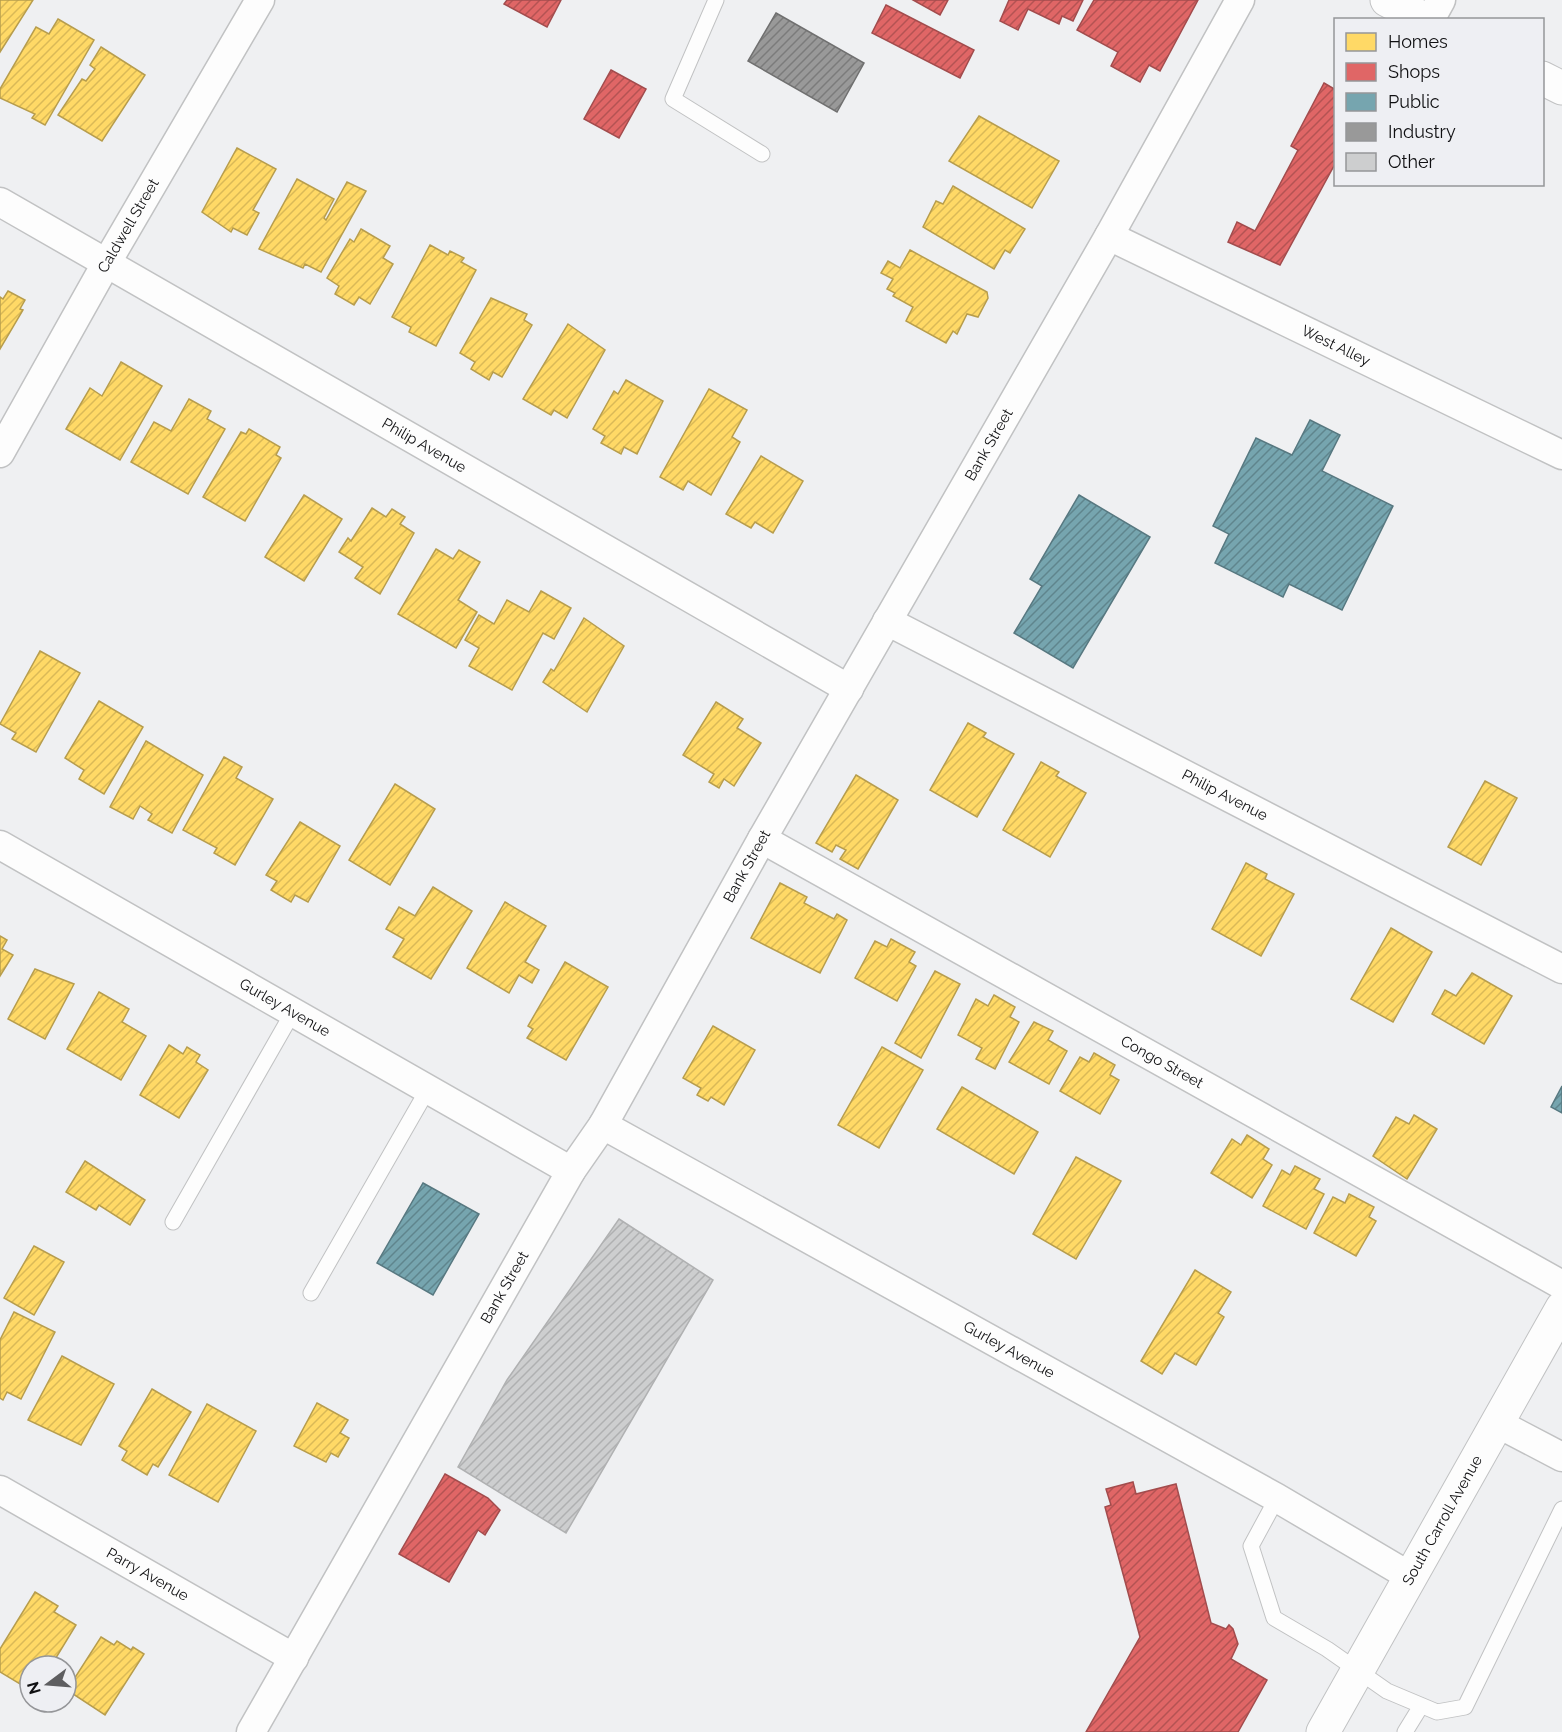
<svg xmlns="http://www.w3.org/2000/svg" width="1562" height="1732" font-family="Raleway,sans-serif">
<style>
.homes{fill:url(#homes-hatch);stroke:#b79d4d;stroke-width:1.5}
.shops{fill:url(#shops-hatch);stroke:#a24c4d;stroke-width:1.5}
.public{fill:url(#public-hatch);stroke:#577880;stroke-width:1.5}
.industry{fill:url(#industry-hatch);stroke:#707070;stroke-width:1.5}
.building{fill:url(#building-hatch);stroke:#b0b1b2;stroke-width:1.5}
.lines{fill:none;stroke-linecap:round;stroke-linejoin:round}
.service-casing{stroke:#c1c2c3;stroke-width:17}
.minor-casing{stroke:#c1c2c3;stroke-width:31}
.tertiary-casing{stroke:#c1c2c3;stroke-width:35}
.secondary-casing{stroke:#c1c2c3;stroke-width:35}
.service{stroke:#fdfdfd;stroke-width:15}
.minor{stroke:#fdfdfd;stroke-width:28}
.tertiary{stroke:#fdfdfd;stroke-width:33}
.secondary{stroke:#fdfdfd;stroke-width:33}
.labels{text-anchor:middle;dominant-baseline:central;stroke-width:6;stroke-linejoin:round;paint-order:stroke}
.street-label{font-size:15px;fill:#101012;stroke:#eeeff3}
</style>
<defs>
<pattern id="homes-hatch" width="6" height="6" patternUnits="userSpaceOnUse" patternTransform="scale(1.5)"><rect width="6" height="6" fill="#ffd966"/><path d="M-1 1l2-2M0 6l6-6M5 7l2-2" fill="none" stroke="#dab957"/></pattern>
<pattern id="shops-hatch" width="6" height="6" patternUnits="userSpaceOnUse" patternTransform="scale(1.5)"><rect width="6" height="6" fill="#e06666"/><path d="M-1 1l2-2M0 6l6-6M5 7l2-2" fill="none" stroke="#b45353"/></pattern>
<pattern id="public-hatch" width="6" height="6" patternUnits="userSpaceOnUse" patternTransform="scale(1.5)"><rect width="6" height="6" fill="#76a5af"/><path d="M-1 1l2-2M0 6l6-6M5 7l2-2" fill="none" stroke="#5f858d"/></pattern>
<pattern id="industry-hatch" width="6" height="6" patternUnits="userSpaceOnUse" patternTransform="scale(1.5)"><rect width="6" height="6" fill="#999"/><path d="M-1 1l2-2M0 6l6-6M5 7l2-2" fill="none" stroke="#7b7b7b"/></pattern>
<pattern id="building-hatch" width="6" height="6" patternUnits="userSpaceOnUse" patternTransform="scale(1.5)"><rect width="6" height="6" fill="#cdcecf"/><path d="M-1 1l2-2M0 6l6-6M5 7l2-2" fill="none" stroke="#afb0b1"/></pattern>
</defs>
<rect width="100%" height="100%" fill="#eff0f2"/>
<g class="homes">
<path d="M0,0H33L0,52Z"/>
<path d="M58,19L94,40L45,125L32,118L35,114L0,98V89L36,27L49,34Z"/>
<path d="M101,47L145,75L102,141L58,115L82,79L86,81L95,69L90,65Z"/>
<path d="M979,116L1059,161L1032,208L949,161Z"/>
<path d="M237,148L276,169L253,210L259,213L247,235L233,228L231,232L202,212Z"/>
<path d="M297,179L334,199L324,218L326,220L347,182L366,191L321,272L305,264L303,268L259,249Z"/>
<path d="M953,186L1025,229L1010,253L1005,250L994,269L923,227L936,201L943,204Z"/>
<path d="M361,229L390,246L383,258L393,264L370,304L359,297L354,305L335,294L339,286L327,278L350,239L354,242Z"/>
<path d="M430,245L448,255L450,251L464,258L461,262L476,270L436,346L409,332L411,327L392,317Z"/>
<path d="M910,250L987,292L988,298L978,317L967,314L957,334L953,331L946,343L906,321L913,307L893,296L895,293L887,289L893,279L881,273L888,261L900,268Z"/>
<path d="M8,291L25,300L20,309L23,310L0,349V297L3,299Z"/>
<path d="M491,298L527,314L524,320L532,325L502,377L493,372L489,380L471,369L475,362L460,353Z"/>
<path d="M568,324L605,350L567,418L554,410L551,415L523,399Z"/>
<path d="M121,362L162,386L120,460L66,429L90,388L102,396Z"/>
<path d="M626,380L663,401L637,454L624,447L621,454L601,443L605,436L593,429L614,391L618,394Z"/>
<path d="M709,389L747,410L732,437L740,442L711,495L688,481L683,490L660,477Z"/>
<path d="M189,399L211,411L207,419L225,429L188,494L131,462L154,422L171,431Z"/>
<path d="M249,429L280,447L276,455L281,458L245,521L203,497L241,432L246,434Z"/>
<path d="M761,456L803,481L773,533L755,522L751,528L726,514Z"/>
<path d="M304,495L342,519L304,581L265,557Z"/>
<path d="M372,508L386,517L392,509L405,517L400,524L414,533L380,594L355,578L363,567L339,552L348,538L351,541Z"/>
<path d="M436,549L453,559L459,550L480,562L458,600L477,612L456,648L398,614Z"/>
<path d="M541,591L571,608L554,639L543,633L512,690L469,666L479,648L465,640L479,615L494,624L507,600L529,612Z"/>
<path d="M584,618L624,646L587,712L543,682L551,669L554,671Z"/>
<path d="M40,651L80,673L36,752L12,739L16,733L0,724Z"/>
<path d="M99,701L143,727L104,794L79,779L84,770L65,758Z"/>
<path d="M716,702L743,719L737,728L761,743L734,786L724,779L719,788L709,782L714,774L683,755Z"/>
<path d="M968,723L986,733L983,737L1014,754L977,817L930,790Z"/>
<path d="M146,741L203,775L172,833L148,820L152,814L140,806L133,819L110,807Z"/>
<path d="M224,757L242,767L236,778L273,799L235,865L214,853L217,848L183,830Z"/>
<path d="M1041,762L1059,772L1056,776L1086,793L1050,857L1003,830Z"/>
<path d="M856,775L898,800L858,869L840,859L846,850L836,845L832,852L816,843Z"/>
<path d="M1485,781L1517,798L1481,865L1448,847Z"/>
<path d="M395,784L435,809L390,885L349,860Z"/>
<path d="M300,822L340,846L308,902L295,895L291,902L271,890L277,881L266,875Z"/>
<path d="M1246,863L1267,874L1265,879L1294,894L1261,956L1212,929Z"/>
<path d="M780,883L807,897L804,903L834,919L837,914L847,920L820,973L751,938Z"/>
<path d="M433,887L472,911L431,979L393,957L404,939L386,929L399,907L415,916Z"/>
<path d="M505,902L546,926L525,962L539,970L532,983L519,975L509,993L467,968Z"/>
<path d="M1391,928L1432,952L1393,1022L1351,999Z"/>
<path d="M0,936L7,940L2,949L13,955L0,976Z"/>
<path d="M891,939L915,952L909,962L916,966L897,1001L855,978L875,941L887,947Z"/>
<path d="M565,962L608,987L566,1060L527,1038L533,1029L528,1026Z"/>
<path d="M35,969L74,984L45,1039L8,1019Z"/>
<path d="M935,971L960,984L921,1058L895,1043Z"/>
<path d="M1472,973L1512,996L1484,1044L1432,1014L1445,990L1456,996Z"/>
<path d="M99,992L129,1009L122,1022L146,1036L121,1080L67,1049Z"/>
<path d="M994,995L1015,1007L1010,1017L1019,1022L995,1069L976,1059L982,1048L958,1035L976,999L988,1006Z"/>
<path d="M1034,1022L1053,1031L1048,1040L1067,1051L1049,1084L1009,1062Z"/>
<path d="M713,1026L755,1050L724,1105L711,1097L708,1101L697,1095L701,1088L683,1078Z"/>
<path d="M169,1045L183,1054L187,1047L200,1055L196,1062L208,1070L179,1118L140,1095Z"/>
<path d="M882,1047L923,1070L879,1148L838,1125Z"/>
<path d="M1094,1053L1115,1065L1110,1075L1119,1080L1100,1114L1060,1091L1080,1057L1089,1062Z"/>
<path d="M962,1087L1038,1132L1014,1174L937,1129Z"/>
<path d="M1414,1115L1437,1129L1407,1179L1373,1156L1396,1117L1409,1124Z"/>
<path d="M1247,1135L1269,1149L1263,1159L1272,1165L1252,1198L1211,1173L1232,1139L1241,1145Z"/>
<path d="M1076,1157L1121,1181L1076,1259L1033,1234Z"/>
<path d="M85,1161L145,1200L130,1225L99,1205L96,1210L66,1192Z"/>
<path d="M1295,1166L1320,1179L1314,1189L1324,1194L1306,1229L1263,1206L1282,1170L1290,1175Z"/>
<path d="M1349,1194L1374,1207L1369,1217L1376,1221L1356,1256L1314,1233L1333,1197L1345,1203Z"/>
<path d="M34,1246L64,1262L34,1315L4,1298Z"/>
<path d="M1195,1270L1231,1292L1218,1313L1224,1317L1196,1365L1175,1353L1162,1374L1141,1361Z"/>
<path d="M14,1312L55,1332L21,1399L7,1392L3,1400L0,1398V1340Z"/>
<path d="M62,1356L114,1384L81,1445L28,1420Z"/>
<path d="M152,1389L191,1412L158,1467L153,1464L147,1475L122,1460L127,1451L119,1446Z"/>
<path d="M317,1403L348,1420L340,1433L349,1438L338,1457L331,1453L326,1462L294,1446Z"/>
<path d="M207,1404L256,1431L218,1502L169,1475Z"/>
<path d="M35,1592L58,1606L54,1612L76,1625L51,1666H30V1690L0,1672V1649Z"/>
<path d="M101,1637L114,1645L117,1641L131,1650L133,1647L144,1654L105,1715L67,1690Z"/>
</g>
<g class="shops">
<path d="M507,0H561L547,27L504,4Z"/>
<path d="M913,0H948L940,15Z"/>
<path d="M1009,0H1083L1073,21L1062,16L1059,24L1028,9L1018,30L1000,21Z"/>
<path d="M1094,0H1198L1160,71L1149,65L1140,82L1111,66L1118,52L1077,30Z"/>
<path d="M886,5L974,50L960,78L872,33Z"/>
<path d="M611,70L646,89L619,138L584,119Z"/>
<path d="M1324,83L1336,90V162L1280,265L1228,242L1237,222L1255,231L1298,150L1291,146Z"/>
<path d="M445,1474L488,1498L500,1510L485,1535L478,1530L449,1582L399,1554Z"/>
<path d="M1133,1482L1136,1494L1176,1484L1211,1623L1226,1629L1229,1625L1233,1629L1238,1644L1231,1659L1267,1680L1238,1732H1086L1140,1637L1105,1507L1111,1505L1106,1489Z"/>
</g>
<g class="public">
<path d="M1310,420L1340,435L1322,471L1393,506L1342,610L1289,584L1283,597L1215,563L1229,534L1213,526L1256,438L1292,455Z"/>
<path d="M1079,495L1150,537L1073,668L1014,633L1042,586L1030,579Z"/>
<path d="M1562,1086V1113L1551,1107Z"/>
<path d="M423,1183L479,1214L433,1295L377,1263Z"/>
</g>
<path class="industry" d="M776,13L864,63L837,112L748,61Z"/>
<path class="building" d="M619,1219L713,1280L566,1533L458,1467L507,1380Z"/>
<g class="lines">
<g class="service-casing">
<g id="service">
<path d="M716,0L673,99L762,154"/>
<path d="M173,1222L293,1012"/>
<path d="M311,1293L428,1089"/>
<path d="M1277,1498L1251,1546L1274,1618L1327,1649L1387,1691L1437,1712L1465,1707L1562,1509"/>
<path d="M1405,1732L1421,1706"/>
</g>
</g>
<g class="minor-casing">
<g id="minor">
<path d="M1430,20L1441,0"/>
<path id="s1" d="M0,202L849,689"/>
<path id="s2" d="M1109,236L1562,455"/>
<path id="s3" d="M0,453L107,262L260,0"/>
<path id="s4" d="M887,621L1562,969"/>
<path id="s5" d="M762,839L1562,1285"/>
<path id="s6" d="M0,845L571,1171"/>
<path id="s7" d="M603,1125L1277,1498L1411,1577"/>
<path d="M1497,1423L1562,1457"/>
<path id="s8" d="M0,1490L294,1658"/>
<path id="s9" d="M251,1732L571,1171L603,1125L762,839L1109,236L1240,0"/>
</g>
</g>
<g class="tertiary-casing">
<g id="tertiary">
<path id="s10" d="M1323,1732L1562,1308"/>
</g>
</g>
<g class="secondary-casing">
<g id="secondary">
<path d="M1387,0L1426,20"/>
<path d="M1542,78L1562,88"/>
</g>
</g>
<use href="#service" class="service"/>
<use href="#minor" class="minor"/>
<use href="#tertiary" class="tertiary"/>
<use href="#secondary" class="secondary"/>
</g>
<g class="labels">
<g class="street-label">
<text stroke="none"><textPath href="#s3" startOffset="261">Caldwell Street</textPath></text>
<text stroke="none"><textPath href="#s2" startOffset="252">West Alley</textPath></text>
<text stroke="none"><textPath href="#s1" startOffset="489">Philip Avenue</textPath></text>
<text stroke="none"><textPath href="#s9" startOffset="1484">Bank Street</textPath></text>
<text stroke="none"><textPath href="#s4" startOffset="380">Philip Avenue</textPath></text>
<text stroke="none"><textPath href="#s9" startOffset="998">Bank Street</textPath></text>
<text stroke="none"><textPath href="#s6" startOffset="328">Gurley Avenue</textPath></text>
<text stroke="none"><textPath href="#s5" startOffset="458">Congo Street</textPath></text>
<text stroke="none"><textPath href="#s9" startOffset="512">Bank Street</textPath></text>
<text stroke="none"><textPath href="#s7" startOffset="464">Gurley Avenue</textPath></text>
<text stroke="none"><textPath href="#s10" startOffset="243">South Carroll Avenue</textPath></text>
<text stroke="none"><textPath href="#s8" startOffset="170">Parry Avenue</textPath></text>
</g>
</g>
<rect x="1334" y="18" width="210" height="168" fill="#eeeff3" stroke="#959699" stroke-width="1.5"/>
<rect x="1346" y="33" width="30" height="18" fill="#ffd966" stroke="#959699" stroke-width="1.5"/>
<text x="1388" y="48" font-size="18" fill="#101012">Homes</text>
<rect x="1346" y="63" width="30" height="18" fill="#e06666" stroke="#959699" stroke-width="1.5"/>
<text x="1388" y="78" font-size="18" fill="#101012">Shops</text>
<rect x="1346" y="93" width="30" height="18" fill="#76a5af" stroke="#959699" stroke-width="1.5"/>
<text x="1388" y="108" font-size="18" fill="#101012">Public</text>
<rect x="1346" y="123" width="30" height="18" fill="#999999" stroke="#959699" stroke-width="1.5"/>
<text x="1388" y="138" font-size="18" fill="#101012">Industry</text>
<rect x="1346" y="153" width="30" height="18" fill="#cdcecf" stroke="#959699" stroke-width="1.5"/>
<text x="1388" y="168" font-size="18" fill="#101012">Other</text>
<g transform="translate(48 1684) rotate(254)"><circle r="28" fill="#eeeff3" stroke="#959699" stroke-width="1.5"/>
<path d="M0-4.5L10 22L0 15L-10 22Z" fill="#5e5e60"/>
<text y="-9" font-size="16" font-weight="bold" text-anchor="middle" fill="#101012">N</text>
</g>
</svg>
